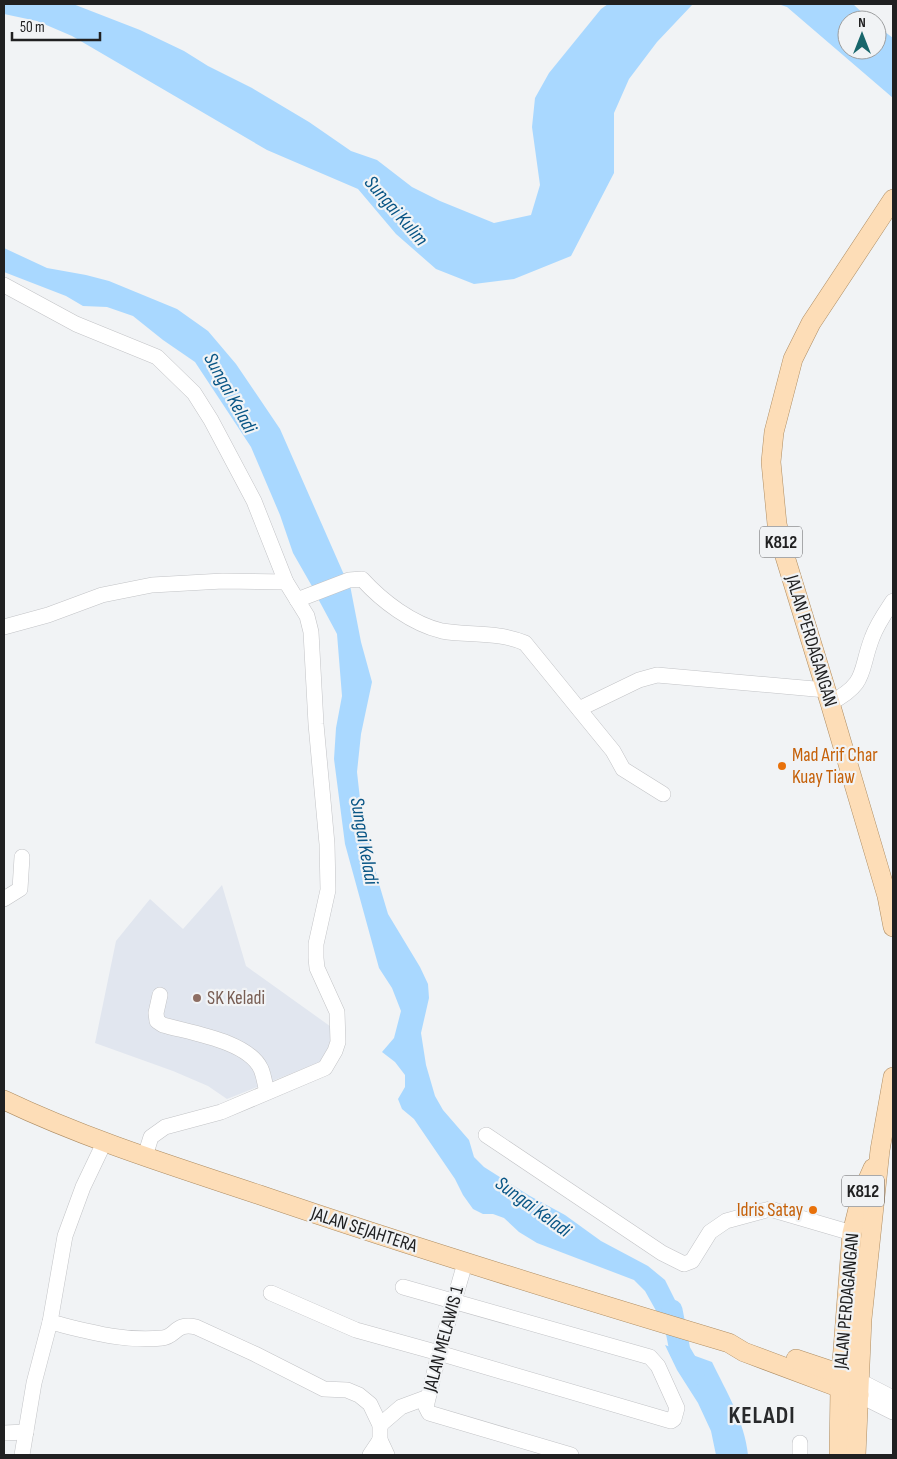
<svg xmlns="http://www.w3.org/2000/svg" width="897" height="1459" font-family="'Sofia Sans Condensed',sans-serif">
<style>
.built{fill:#e1e6ef}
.water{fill:#a9d8ff}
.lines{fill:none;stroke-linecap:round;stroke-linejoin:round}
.river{stroke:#a9d8ff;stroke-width:21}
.minor-casing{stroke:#c2c3c6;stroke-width:16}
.major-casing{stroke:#ae8d63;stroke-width:20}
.minor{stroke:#fff;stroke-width:15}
.major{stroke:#fdddb7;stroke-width:19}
.food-dot{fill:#e8710a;stroke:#f1f3f5;stroke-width:2}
.education-dot{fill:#8d6e63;stroke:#f1f3f5;stroke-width:2}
.labels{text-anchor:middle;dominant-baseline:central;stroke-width:4.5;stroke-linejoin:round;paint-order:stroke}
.shield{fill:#f1f3f5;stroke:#5f5f61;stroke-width:1}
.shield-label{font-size:18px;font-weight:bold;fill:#202021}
.street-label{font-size:19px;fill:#202021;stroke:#f1f3f5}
.food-label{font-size:19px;fill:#c56008;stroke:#f1f3f5;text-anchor:start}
.education-label{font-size:19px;fill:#785e54;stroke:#f1f3f5;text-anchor:start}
.water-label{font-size:20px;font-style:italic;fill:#085585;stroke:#f1f3f5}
.district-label{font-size:24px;font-weight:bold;letter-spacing:1px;fill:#28292b;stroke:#f1f3f5}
</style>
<rect width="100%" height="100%" fill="#f1f3f5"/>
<path class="built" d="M222,885L246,966L334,1029V1037L320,1062L227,1099L208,1086L173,1071L95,1043L116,941L150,899L183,929Z"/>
<g class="water">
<path d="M4,4H73L140,30L184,51L208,66L252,88L309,122L351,151L377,160L412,187L440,201L494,223L531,215L540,185L532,127L535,98L549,73L601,9L608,4H699L692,5L657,42L629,79L614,113V173L571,256L514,279L474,284L436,269L396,234L358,189L267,150L72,36L37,21L4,14Z"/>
<path d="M778,4H853L870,20H847V50H877V26L893,38V98L787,7Z"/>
<path d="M4,248L47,268L86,275L109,281L177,309L208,331L236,364L280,429L345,577L313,588L293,553L280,515L251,447L195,362L163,340L133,316L107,307L83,306L66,296L4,272Z"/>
<path d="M349,580L361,642L372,682L361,734L357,772L360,799L374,867L388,914L420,967L428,984L429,998L421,1033L426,1065L435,1096L443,1110L469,1140L474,1157L484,1167L530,1196L565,1215L601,1241L648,1266L665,1280L679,1308L682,1321L659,1316L645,1291L634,1280L537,1243L519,1232L504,1218L493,1214H483L473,1209L463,1195L455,1179L414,1119L402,1109L398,1099L405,1087V1075L395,1062L382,1052L394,1038L401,1011L392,988L379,968L345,844L334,759L336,728L342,696L337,634L315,593Z"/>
<path d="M665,1345L712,1362C726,1391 745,1422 748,1455H716L711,1431L698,1403L677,1370Z"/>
</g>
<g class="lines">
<path class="river" d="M672,1310L680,1351L694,1375"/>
<g class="minor-casing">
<g id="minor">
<path d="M4,285L76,324L157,357L194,393L211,420L254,501L286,582L307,616L311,632L316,724L327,844L328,890L316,944V958L317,968L337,1012L338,1042L335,1051L325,1068L221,1112L165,1127L151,1137L145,1156"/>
<path d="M297,600L349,580L362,579C382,601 412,624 442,631C471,636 496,631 525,643L613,751L623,769L663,794"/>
<path d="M4,627L48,615L102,595L152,585L223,581L286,582"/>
<path d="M830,703C868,683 859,672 872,638C877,624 885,613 893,601"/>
<path d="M579,709L639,680L657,675L826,690"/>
<path d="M4,899L20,889L22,857"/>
<path d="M160,995L156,1013L157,1021L163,1025C191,1033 248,1041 261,1069C264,1076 265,1085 267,1092"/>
<path d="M486,1135L662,1253L684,1264L692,1261L710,1232L726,1221L770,1209L852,1233"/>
<path d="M465,1263L439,1353L426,1407L429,1413L571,1455"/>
<path d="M271,1293L356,1330L439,1353L671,1421L674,1419L677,1408L658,1366L650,1357L403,1287"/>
<path d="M50,1322C87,1331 123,1342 162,1338C176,1337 175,1322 196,1327L255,1354L324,1389L347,1390L359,1395L370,1404L380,1425V1440L387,1455"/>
<path d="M860,1381L893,1398"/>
<path d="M859,1395L893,1412"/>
<path d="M380,1425L401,1407L428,1397"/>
<path d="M4,1433L26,1432"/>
<path d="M800,1443V1455"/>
<path d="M22,1455L34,1383L50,1322L65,1236L83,1187L104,1143"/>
<path d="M370,1455L380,1440"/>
</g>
</g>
<g class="major-casing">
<g id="major">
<path d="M893,199L811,323L793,359L774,432L771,462L777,524L783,550L830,703L887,896L893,927"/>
<path d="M4,1100C86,1139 173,1166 260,1195C415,1248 572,1296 729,1343L744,1352L859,1395"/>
<path d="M796,1359L850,1377"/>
<path d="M839,1455L840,1388L852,1233L862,1193L873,1168"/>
<path d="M856,1455L862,1319L880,1150L893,1077"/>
</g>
</g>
<use href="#minor" class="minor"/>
<use href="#major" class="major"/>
</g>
<g class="food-dot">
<circle cx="782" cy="766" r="5"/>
<circle cx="813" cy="1210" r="5"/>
</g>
<circle class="education-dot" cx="197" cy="998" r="5"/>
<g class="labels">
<g class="shield">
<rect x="760" y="526.5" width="42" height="31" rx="4"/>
<rect x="842" y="1175.5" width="42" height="31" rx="4"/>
</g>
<g class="shield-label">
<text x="781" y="542">K812</text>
<text x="863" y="1191">K812</text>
</g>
<g class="street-label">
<text transform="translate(811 641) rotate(73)">JALAN PERDAGANGAN</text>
<text transform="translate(364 1230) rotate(18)">JALAN SEJAHTERA</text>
<text transform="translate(847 1301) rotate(-85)">JALAN PERDAGANGAN</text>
<text transform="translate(444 1339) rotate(-75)">JALAN MELAWIS 1</text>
</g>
<g class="food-label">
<text x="792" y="755">Mad Arif Char<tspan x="792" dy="22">Kuay Tiaw</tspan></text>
<text x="803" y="1210" text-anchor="end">Idris Satay</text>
</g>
<g class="education-label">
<text x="207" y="998">SK Keladi</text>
</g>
<g class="water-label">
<text transform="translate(396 211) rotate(49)">Sungai Kulim</text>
<text transform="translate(230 393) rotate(61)">Sungai Keladi</text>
<text transform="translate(364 841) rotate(80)">Sungai Keladi</text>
<text transform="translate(533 1207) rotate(36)">Sungai Keladi</text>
</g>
<g class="district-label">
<text x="762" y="1415">KELADI</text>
</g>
</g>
<rect width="897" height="1459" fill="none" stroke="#202021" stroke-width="10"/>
<g transform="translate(862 35)"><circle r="24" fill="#f1f3f5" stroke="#9d9fa0"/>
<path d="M0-4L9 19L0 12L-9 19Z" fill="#18666b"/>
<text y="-8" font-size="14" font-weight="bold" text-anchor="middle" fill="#202021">N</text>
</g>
<path d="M12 32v8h88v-8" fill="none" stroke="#202021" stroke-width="2.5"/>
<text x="20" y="32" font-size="15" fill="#202021" stroke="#f1f3f5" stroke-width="4" paint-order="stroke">50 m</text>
</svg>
